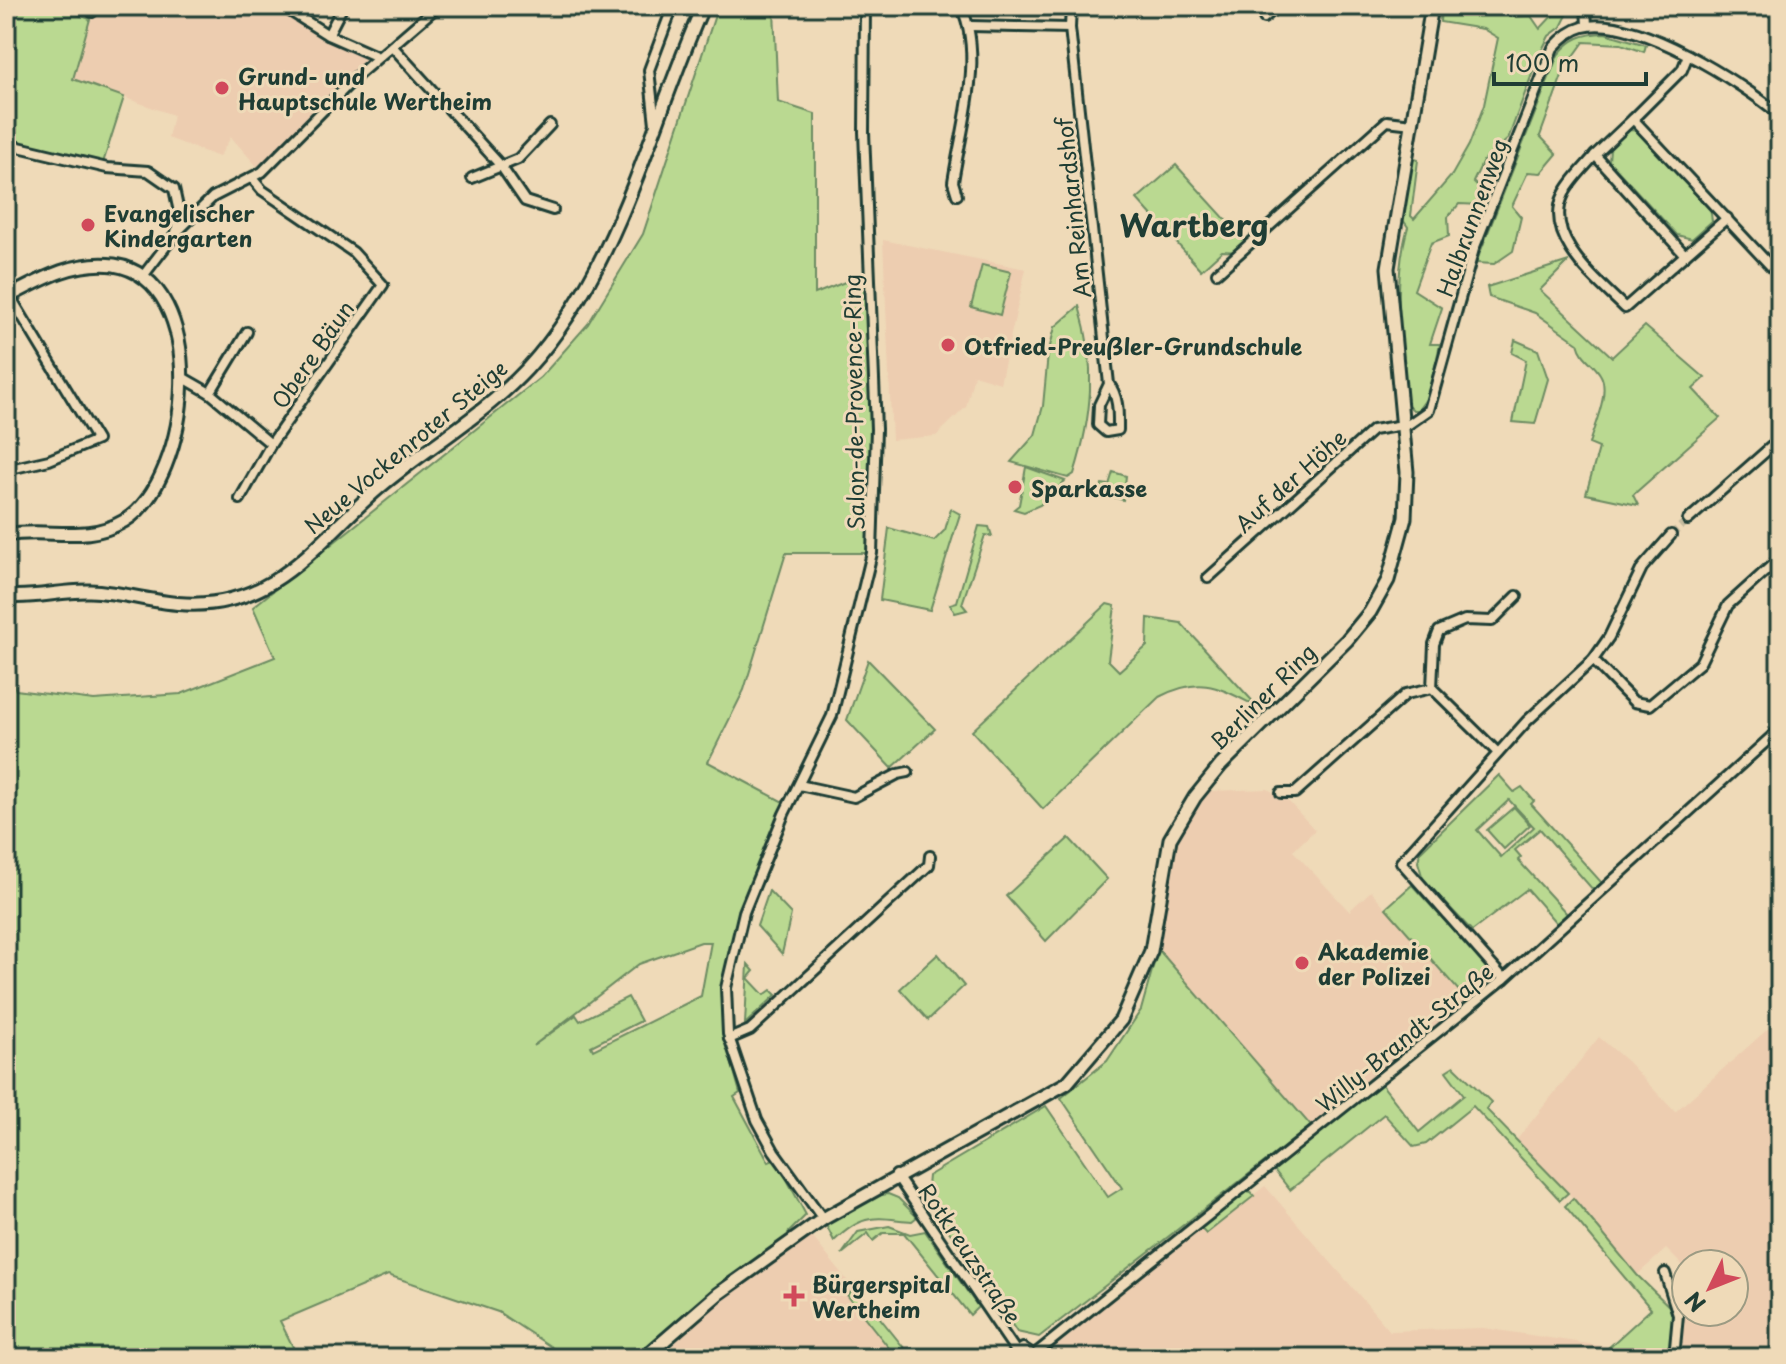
<svg xmlns="http://www.w3.org/2000/svg" width="1786" height="1364" font-family="'Playpen Sans',sans-serif">
<style>
.built{fill:#edcdb0}
.green{fill:#bad991;stroke:#6c8b62;stroke-width:2;fill-rule:evenodd}
.lines{fill:none;stroke-linecap:round;stroke-linejoin:round}
.street-tunnel{stroke:#c5bb9e;stroke-width:8;stroke-dasharray:8 4;stroke-linecap:butt}
.street-casing{stroke:#1f3d34;stroke-width:14}
.secondary-casing{stroke:#1f3d34;stroke-width:17}
.street{stroke:#efdab8;stroke-width:8}
.secondary{stroke:#efdab8;stroke-width:11}
.poi-dot{fill:#d1495b;stroke:#efdab8;stroke-width:3}
.labels{text-anchor:middle;dominant-baseline:central;stroke-width:6;stroke-linejoin:round;paint-order:stroke}
.poi-label{font-size:22px;font-weight:bold;fill:#1f3d34;stroke:#efdab8;text-anchor:start}
.street-label{font-size:22px;fill:#1f3d34;stroke:#efdab8}
.district-label{font-size:30px;font-weight:bold;fill:#1f3d34;stroke:#efdab8}
</style>
<rect width="100%" height="100%" fill="#efdab8"/>
<filter id="ink" filterUnits="userSpaceOnUse"><feTurbulence type="fractalNoise" baseFrequency=".0125" numOctaves="2"/><feDisplacementMap in="SourceGraphic" scale="16" xChannelSelector="R" yChannelSelector="G"/><feConvolveMatrix kernelMatrix="1 2 1 2 8 2 1 2 1" color-interpolation-filters="sRGB"/></filter>
<g filter="url(#ink)">
<g class="built">
<path d="M95,6H282L378,57L262,172L231,137L219,157L168,138L173,115L73,79Z"/>
<path d="M883,240L1026,269L1000,383L974,375L966,407L936,436L892,440Z"/>
<path d="M1268,789L1289,802L1315,830L1293,851L1349,911L1371,891L1471,1005L1315,1131L1158,949L1168,862L1182,823L1210,791Z"/>
<path d="M1780,1018V1358H1037L1197,1224L1206,1233L1265,1186L1390,1331L1484,1328L1674,1357L1686,1277V1312H1734V1264H1686V1269L1666,1249L1637,1275L1573,1198L1515,1142L1599,1037L1628,1062L1675,1112Z"/>
<path d="M810,1234L909,1358H653L777,1256Z"/>
</g>
<g class="green">
<path d="M6,6H55L90,19L73,79L124,97L102,166L6,144Z"/>
<path d="M718,6H806V9L774,10L778,102L815,114V294L865,274L870,401L876,429L872,553H786L744,690L708,762L789,805L744,912L726,988V1042L740,1093L734,1097L769,1162L776,1159L806,1215L788,1233L792,1241L644,1358H568L498,1312L388,1275L280,1321L295,1351L283,1358H6V663L16,690L94,700L181,694L275,657L253,607L541,377L588,324L643,234ZM701,942H711L701,996L593,1050L591,1046L641,1021L628,997L580,1021L576,1015L533,1046L639,964Z"/>
<path d="M1441,6H1511L1512,17L1531,16L1540,29L1553,15H1567L1561,27L1549,36L1538,58L1508,139L1483,161L1473,182L1486,195L1482,205L1459,204L1448,217L1449,236L1431,243L1414,290L1442,308L1430,344H1440L1429,395L1418,410H1413L1407,404C1402,347 1391,285 1408,227L1403,220L1412,158L1418,160L1411,216L1414,219L1452,175L1469,145L1484,105L1498,38L1483,29L1440,22Z"/>
<path d="M1605,33L1646,45L1644,52L1621,44L1584,42L1564,70L1540,136L1557,154L1541,173L1528,172L1512,206L1521,217L1513,251L1494,264L1476,263L1558,55C1571,38 1583,34 1605,33Z"/>
<path d="M1629,130L1640,131L1710,206L1712,221L1692,239L1677,235L1609,161L1610,149Z"/>
<path d="M1176,165L1249,245L1240,252L1222,251L1201,270L1137,199Z"/>
<path d="M1569,261L1540,290L1612,357L1645,326L1705,378L1693,389L1720,418L1633,495L1638,505L1586,494L1599,448L1589,444C1594,425 1611,391 1600,374C1592,361 1582,359 1578,343L1535,313L1489,297L1487,287Z"/>
<path d="M982,265L1011,272L1000,315L971,307Z"/>
<path d="M1079,306C1097,364 1092,417 1074,474L1068,478L1011,462L1035,435L1043,406L1048,354L1055,327Z"/>
<path d="M1515,340L1538,350L1548,379L1535,424L1513,422L1526,360L1512,353Z"/>
<path d="M1026,467L1065,481L1040,505L1024,512L1014,509L1019,505Z"/>
<path d="M1113,472L1126,476L1123,500L1100,493L1102,484L1109,485Z"/>
<path d="M951,509L960,514L930,610L880,600L889,528L934,541L945,530Z"/>
<path d="M979,526L989,527L992,536L985,535L962,604L967,610L955,613L950,604L957,602Z"/>
<path d="M1107,604L1115,606L1108,660L1119,671L1147,646L1148,618L1181,623L1258,707C1218,687 1202,675 1159,697L1043,809L972,731Z"/>
<path d="M868,660L935,729L892,768L847,720Z"/>
<path d="M1499,775L1514,792L1522,787L1534,801L1531,804L1602,883L1593,890L1540,829L1515,850L1521,857L1518,860L1568,915L1557,924L1527,889L1472,931L1423,879L1418,862L1420,852ZM1509,800L1534,827L1501,857L1477,830Z"/>
<path d="M1514,807L1530,825L1504,849L1487,830Z"/>
<path d="M1069,838L1107,879L1046,941L1006,896Z"/>
<path d="M1412,885L1488,968V982L1466,999L1386,908Z"/>
<path d="M769,891L791,914L782,954L757,926Z"/>
<path d="M1158,949L1311,1126L1039,1337L1017,1332L926,1197L928,1176L1046,1106L1108,1197L1122,1188L1061,1098L1107,1061L1141,1010Z"/>
<path d="M938,954L964,986L928,1020L900,989Z"/>
<path d="M748,964L754,971L748,978L764,995L771,990L776,995L745,1024Z"/>
<path d="M1454,1066L1491,1102L1486,1109L1568,1193L1560,1200L1473,1106L1426,1144L1414,1147L1384,1114L1290,1190L1271,1166L1379,1081L1419,1132L1464,1095L1446,1071Z"/>
<path d="M1245,1186L1254,1196L1206,1234L1197,1224Z"/>
<path d="M888,1194L898,1198L917,1217L912,1221C874,1218 865,1212 834,1241L826,1225L876,1196Z"/>
<path d="M1573,1198L1637,1275L1678,1315L1674,1357L1608,1348L1651,1309L1565,1206Z"/>
<path d="M889,1226L910,1234L925,1231L978,1307L970,1315L904,1233H883L873,1241L868,1233L842,1254L858,1232Z"/>
<path d="M856,1288L912,1358H897L847,1295Z"/>
</g>
<g class="lines">
<path class="street-tunnel" d="M1671,535L1688,520"/>
<g class="street-casing">
<g id="street">
<path d="M282,6L328,35L378,57"/>
<path d="M1586,6L1587,26"/>
<path d="M92,12L95,6"/>
<path d="M1264,18L1278,6"/>
<path d="M970,26L1070,28L1071,6"/>
<path d="M1070,28L1109,384C1119,397 1118,413 1118,430L1106,432L1098,425L1099,405L1109,384"/>
<path d="M328,35L343,6"/>
<path d="M392,46L501,166L525,201L553,210"/>
<path d="M1688,55L1682,70L1633,119L1780,276"/>
<path d="M1633,119L1595,155L1685,255L1727,218"/>
<path d="M655,124L649,70L673,6"/>
<path d="M6,144L107,168L148,171L174,189L179,212L176,233L143,276"/>
<path d="M1595,155C1585,167 1571,180 1564,194C1542,238 1599,282 1625,308L1685,255"/>
<path d="M472,178L518,159L550,125"/>
<path d="M957,195L953,182C961,128 985,57 961,6"/>
<path d="M176,233L213,197L262,172L358,75L438,6"/>
<path d="M1217,273L1387,121L1412,124"/>
<path d="M182,377L210,393L271,444"/>
<path d="M210,393L247,332"/>
<path d="M6,470L49,460L97,440L10,296"/>
<path d="M240,499L271,444L383,285L353,252L262,190L252,178"/>
<path d="M1688,520L1780,439"/>
<path d="M1208,578L1373,430L1409,424L1429,410L1474,249L1553,48C1561,39 1571,30 1583,27C1634,14 1742,83 1780,115"/>
<path d="M1593,660L1634,702L1650,705L1700,663L1728,605L1780,558"/>
<path d="M1432,688L1434,644L1439,631L1465,620L1492,621L1517,596"/>
<path d="M799,785L854,797L898,774L908,772"/>
<path d="M1281,793H1295L1406,694L1432,688L1498,753"/>
<path d="M1504,979L1401,862L1527,721L1593,660L1609,637L1642,568L1671,535"/>
<path d="M729,1039L750,1030L929,865L930,856"/>
<path d="M896,1175L1015,1350"/>
<path d="M823,1219L774,1151L757,1120L728,1034L726,988L744,912L784,814L832,716L872,553L876,429L864,132L865,6"/>
<path d="M1665,1273L1678,1315L1674,1358"/>
<path d="M1035,1354L1504,979L1780,729"/>
<path d="M1008,1358L1023,1348L1037,1357"/>
</g>
</g>
<g class="secondary-casing">
<g id="secondary">
<path d="M6,298C40,280 74,260 114,265C212,280 193,480 124,521C85,544 47,527 6,535"/>
<path d="M6,596C34,599 62,590 90,591C123,592 154,603 186,604C278,608 318,539 381,486C429,446 484,415 527,369C621,266 648,129 703,6"/>
<path d="M644,1358L718,1294L823,1219L1067,1083L1121,1020L1151,951L1170,839L1195,797L1221,765L1347,640L1370,612L1388,580L1405,518L1407,472L1388,268L1432,6"/>
</g>
</g>
<use href="#street" class="street"/>
<use href="#secondary" class="secondary"/>
</g>
</g>
<g class="poi-dot">
<circle cx="222" cy="88" r="8"/>
<circle cx="88" cy="225" r="8"/>
<circle cx="948" cy="345" r="8"/>
<circle cx="1015" cy="487" r="8"/>
<circle cx="1302" cy="963" r="8"/>
<path d="M790 1284h8v8h8v8h-8v8h-8v-8h-8v-8h8z"/>
</g>
<g class="labels">
<g class="poi-label">
<text x="238" y="75">Grund- und<tspan x="238" dy="25">Hauptschule Wertheim</tspan></text>
<text x="104" y="212">Evangelischer<tspan x="104" dy="25">Kindergarten</tspan></text>
<text x="964" y="345">Otfried-Preußler-Grundschule</text>
<text x="1031" y="487">Sparkasse</text>
<text x="1318" y="950">Akademie<tspan x="1318" dy="25">der Polizei</tspan></text>
<text x="812" y="1283">Bürgerspital<tspan x="812" dy="25">Wertheim</tspan></text>
</g>
<g class="street-label">
<text transform="translate(1072 208) rotate(-96)">Am Reinhardshof</text>
<text transform="translate(1471 217) rotate(-70)">Halbrunnenweg</text>
<text transform="translate(312 354) rotate(-55)">Obere Bäun</text>
<text transform="translate(853 402) rotate(-91)">Salon-de-Provence-Ring</text>
<text transform="translate(405 446) rotate(-40)">Neue Vockenroter Steige</text>
<text transform="translate(1290 480) rotate(-42)">Auf der Höhe</text>
<text transform="translate(1262 696) rotate(-45)">Berliner Ring</text>
<text transform="translate(1404 1037) rotate(-39)">Willy-Brandt-Straße</text>
<text transform="translate(971 1253) rotate(56)">Rotkreuzstraße</text>
</g>
<g class="district-label">
<text x="1194" y="224">Wartberg</text>
</g>
</g>
<rect width="1786" height="1364" fill="none" stroke="#efdab8" stroke-width="32"/>
<rect x="16" y="16" width="1754" height="1332" fill="none" stroke="#1f3d34" stroke-width="3" filter="url(#ink)"/>
<g transform="translate(1710 1288) rotate(227)"><circle r="38" fill="#efdab8" stroke="#9c9b83" stroke-width="2"/>
<path d="M0-6L14 30L0 20L-14 30Z" fill="#d1495b"/>
<text y="-12" font-size="22" font-weight="bold" text-anchor="middle" fill="#1f3d34">N</text>
</g>
<path d="M1494 72v12h152v-12" fill="none" stroke="#1f3d34" stroke-width="4"/>
<text x="1506" y="72" font-size="24" fill="#1f3d34" stroke="#efdab8" stroke-width="6" paint-order="stroke">100 m</text>
</svg>
